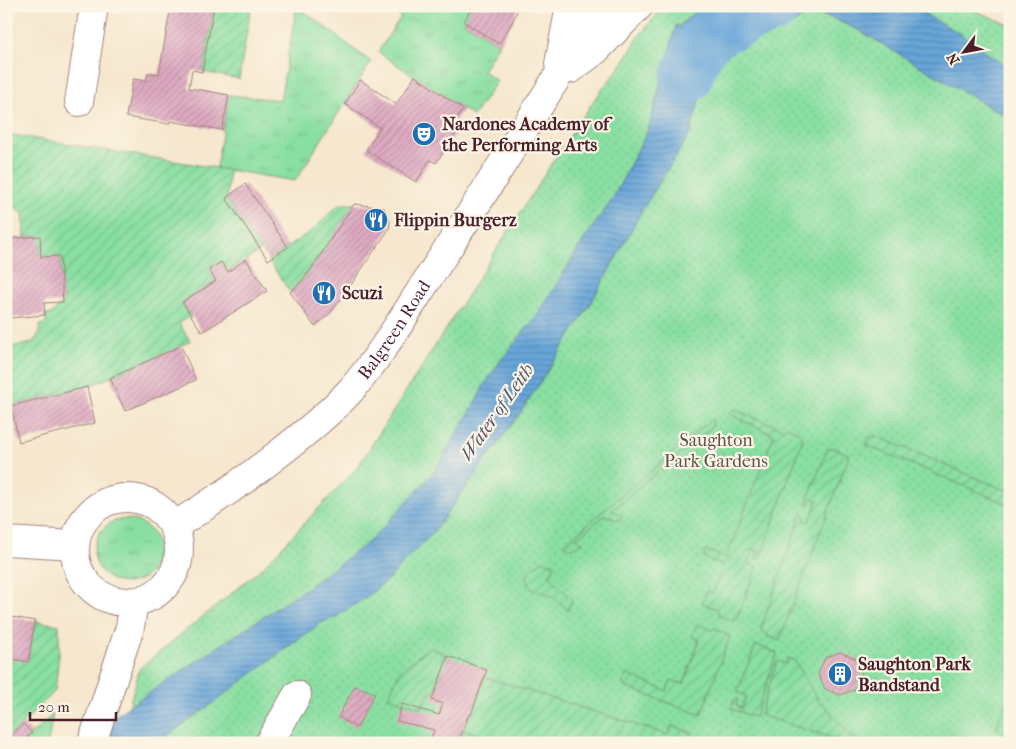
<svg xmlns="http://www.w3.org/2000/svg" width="1016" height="749" font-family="'IM FELL French Canon',serif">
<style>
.grass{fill:url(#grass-tufts);stroke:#6a7f66}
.park{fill:url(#park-dots);stroke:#6a7f66}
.garden{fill:url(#garden-furrows);stroke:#6a7f66}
.water{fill:url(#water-rules);stroke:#586282}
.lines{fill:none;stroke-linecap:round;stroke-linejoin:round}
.river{stroke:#67a5d9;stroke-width:52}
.building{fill:url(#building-hatch)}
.minor-casing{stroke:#a0837c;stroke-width:30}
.minor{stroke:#fff;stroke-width:28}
.labels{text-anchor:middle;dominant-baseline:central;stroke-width:4.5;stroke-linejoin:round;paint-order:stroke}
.poi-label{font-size:18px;font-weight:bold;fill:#4a1f2b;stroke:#fcf5e5;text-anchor:start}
.street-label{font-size:18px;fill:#4a1f2b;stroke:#fcf5e5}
.park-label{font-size:18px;fill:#5a4f49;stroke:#fcf5e5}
.water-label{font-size:19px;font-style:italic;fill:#565571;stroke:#fcf5e5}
</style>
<defs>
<pattern id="grass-tufts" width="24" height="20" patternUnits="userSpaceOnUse" patternTransform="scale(1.25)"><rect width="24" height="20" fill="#89dfa2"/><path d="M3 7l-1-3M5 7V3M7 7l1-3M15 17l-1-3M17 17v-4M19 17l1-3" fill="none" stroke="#78bf8c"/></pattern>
<pattern id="park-dots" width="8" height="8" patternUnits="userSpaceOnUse" patternTransform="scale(1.25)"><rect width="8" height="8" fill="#89dfa2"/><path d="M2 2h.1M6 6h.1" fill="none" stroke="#78bf8c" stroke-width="1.8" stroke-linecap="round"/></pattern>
<pattern id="garden-furrows" width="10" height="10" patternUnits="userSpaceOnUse" patternTransform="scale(1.25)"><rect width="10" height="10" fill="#89dfa2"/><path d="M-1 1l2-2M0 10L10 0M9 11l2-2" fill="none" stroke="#78bf8c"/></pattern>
<pattern id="water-rules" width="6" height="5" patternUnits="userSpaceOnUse" patternTransform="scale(1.25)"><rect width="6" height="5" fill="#67a5d9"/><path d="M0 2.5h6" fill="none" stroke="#5786b0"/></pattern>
<pattern id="building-hatch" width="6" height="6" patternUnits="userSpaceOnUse" patternTransform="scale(1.25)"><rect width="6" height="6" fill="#dfabc3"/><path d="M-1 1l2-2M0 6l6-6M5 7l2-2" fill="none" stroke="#b78b9f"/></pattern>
</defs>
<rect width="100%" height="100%" fill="#fcf5e5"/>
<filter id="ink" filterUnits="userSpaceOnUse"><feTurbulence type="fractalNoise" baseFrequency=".02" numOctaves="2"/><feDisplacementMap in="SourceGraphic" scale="10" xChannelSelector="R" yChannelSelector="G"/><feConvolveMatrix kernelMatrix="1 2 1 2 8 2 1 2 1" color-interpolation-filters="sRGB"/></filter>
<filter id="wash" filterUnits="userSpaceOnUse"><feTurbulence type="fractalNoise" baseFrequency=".0096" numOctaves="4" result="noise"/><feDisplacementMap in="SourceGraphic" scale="20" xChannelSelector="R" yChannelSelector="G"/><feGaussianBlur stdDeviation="1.12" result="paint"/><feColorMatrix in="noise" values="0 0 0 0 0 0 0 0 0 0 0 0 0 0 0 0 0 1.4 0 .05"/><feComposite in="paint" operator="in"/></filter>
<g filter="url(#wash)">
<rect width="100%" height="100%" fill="#f6e7ce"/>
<g class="grass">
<path d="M297,6L371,62L295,181L216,168L229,95L280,100Z"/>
<path d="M386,6H472L464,22L499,44L483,71L497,81L473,116L378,52L401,17Z"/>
<circle cx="126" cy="551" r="32"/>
<path d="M53,714L48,743H22Z"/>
</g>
<path class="park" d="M664,6H964L1010,25V743H118L140,668L261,569L357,468L548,169L596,97L620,67L640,35Z"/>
<g class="garden">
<path d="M214,6H251L239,79L203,72Z"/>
<path d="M6,134L229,170L227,197L226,198L261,250L228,272L221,262L209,270L216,281L182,302L191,316L179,323L190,341L181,346L87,387L11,406V409L6,410V347C23,345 39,347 40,325L47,323L45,315L52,314L63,302L60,256L41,257L39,236L25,237L23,214L6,199Z"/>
<path d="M341,204H354C335,234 316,266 290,292L268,260L313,230L336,207Z"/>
<path d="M733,409L784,429L787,426C793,429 800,432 803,439L760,559L756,558L759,551L753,549L747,563L757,567L736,620H732L720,616L717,609L702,603L707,591L713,593L723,566L703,557L706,550L726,558L774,435L729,414Z"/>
<path d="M712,419L713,426L612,510L622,516L620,521L605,515L576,539L583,542L570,549L564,544Z"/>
<path d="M874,435L1010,492V505L866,445L870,437H873Z"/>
<path d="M830,448H833L848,454V459L779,641L768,636L761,628L802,513L805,515L804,521L809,522L818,500L812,498L809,505L806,504L827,450Z"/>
<path d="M542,560L555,565L550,575L555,582L572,599L568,610L553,597L548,594L532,589L529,585L527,576L529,572Z"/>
<path d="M35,621L59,625V654L55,691L7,739L10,743H6V669L8,658L28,661Z"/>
<path d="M697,624L712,630L714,628L730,636L701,715L623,686L626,674L667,691L671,680L684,684L699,640L692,636Z"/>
<path d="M756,645L777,653L755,717L731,709L734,699L738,700L736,706L742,708L746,696L737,692Z"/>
<path d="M430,647L448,656L434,694L429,693L422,708L388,697L400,671Z"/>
<path d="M787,658L794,660L818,700L827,708L833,716L851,736L860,743H847L760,715L777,661L785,664Z"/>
<path d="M485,677L668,735L672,726L693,733L689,743H518L502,738L500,743H479L481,735L463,730L469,714H471Z"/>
<path d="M1010,691V734L996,728Z"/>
</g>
<g class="water">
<path d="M704,6H723L739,41L734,43L737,48L736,49L709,64L690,134L643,209L590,305L521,412L433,533L404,562L389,579L362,600L336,617L322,622L242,681L212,704L157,743H74L308,587L370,541L433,474L474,405L483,387L501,360L539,313L584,239L612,200L648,130L676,25L679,26L696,11Z"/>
<path d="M766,6H910L959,33L1010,69V119L858,30C847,25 816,9 806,15C795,21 792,29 778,28L777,25H774Z"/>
</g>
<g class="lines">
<path class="river" d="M686,78C691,65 696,51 706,40C718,27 757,14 775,6"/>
</g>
<g id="blocks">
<g class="building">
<path d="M171,6H214L202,72L192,70L189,88L229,95L222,130L170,121L169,124L126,117L133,79L146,81L148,73L159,74Z"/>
<path d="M472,6H519L512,23L499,44L464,22Z"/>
<path d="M415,76L463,109L450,129L456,133L436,163L430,160L416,182L366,150L380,128L345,104L360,80L396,104Z"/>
<path d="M245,184L288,247L268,260L226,198Z"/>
<path d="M354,204L384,208L390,221L389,229L342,298L331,312L315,327L290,292L301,282L312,268Z"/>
<path d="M40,236L41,257L60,256L63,302L44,303L45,315L10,318L6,272V239Z"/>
<path d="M246,259L267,291L202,332L182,302L216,281L209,270L221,262L228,272Z"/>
<path d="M181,346L196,380L125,411L110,378Z"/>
<path d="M87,387L95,423L19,442L11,406Z"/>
<path d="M6,616L35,621L28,662L8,658L7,664H6Z"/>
<path d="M840,652L855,658L862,673L856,689L840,695L825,689L818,674L825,658Z"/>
<path d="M448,656L487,670L471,715L469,714L458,743H429L434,730L397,721L402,704L439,715L443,704L432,700Z"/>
<path d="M355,686L375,693L357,728L338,717Z"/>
<path d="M23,724L32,733L22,743H10L7,739Z"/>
</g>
</g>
</g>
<g filter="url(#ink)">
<use href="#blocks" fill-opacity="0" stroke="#a0837c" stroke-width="1"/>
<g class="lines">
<g class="minor-casing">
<g id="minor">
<path d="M559,64L570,6"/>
<path d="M571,69L596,50L639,6"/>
<path d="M79,102L94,6"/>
<circle cx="127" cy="550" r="52"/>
<path id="s1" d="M174,526C210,504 244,481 277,455C303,435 329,414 351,390C384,352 409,307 437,265C493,180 547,93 602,6"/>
<path d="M6,541L75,545"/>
<path d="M92,743L130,627L134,602"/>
<path d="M269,743L297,695"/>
</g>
</g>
<use href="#minor" class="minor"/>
</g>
</g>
<defs>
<g id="theatre-disc" transform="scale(1.25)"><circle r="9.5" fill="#1f6fb2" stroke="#fcf5e5"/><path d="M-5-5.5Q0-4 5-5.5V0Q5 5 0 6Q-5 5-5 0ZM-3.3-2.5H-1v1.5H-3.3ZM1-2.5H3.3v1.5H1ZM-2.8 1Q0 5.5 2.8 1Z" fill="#fff"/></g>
<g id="restaurant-disc" transform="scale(1.25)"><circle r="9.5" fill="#1f6fb2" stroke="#fcf5e5"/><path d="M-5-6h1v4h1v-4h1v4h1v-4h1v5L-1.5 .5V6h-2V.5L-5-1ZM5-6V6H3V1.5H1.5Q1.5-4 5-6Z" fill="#fff"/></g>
<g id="building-disc" transform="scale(1.25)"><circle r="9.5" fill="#1f6fb2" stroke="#fcf5e5"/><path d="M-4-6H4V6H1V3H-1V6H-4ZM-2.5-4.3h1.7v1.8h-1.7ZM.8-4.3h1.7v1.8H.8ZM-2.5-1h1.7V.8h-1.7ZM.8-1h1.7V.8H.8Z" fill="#fff"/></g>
</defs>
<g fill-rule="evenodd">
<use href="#theatre-disc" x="424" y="134"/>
<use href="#restaurant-disc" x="376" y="220"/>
<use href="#restaurant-disc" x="324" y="293"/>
<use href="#building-disc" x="840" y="674"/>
</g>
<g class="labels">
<g class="poi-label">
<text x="442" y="124">Nardones Academy of<tspan x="442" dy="21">the Performing Arts</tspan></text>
<text x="394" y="220">Flippin Burgerz</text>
<text x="342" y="293">Scuzi</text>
<text x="858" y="664">Saughton Park<tspan x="858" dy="21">Bandstand</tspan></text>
</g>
<g class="street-label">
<text stroke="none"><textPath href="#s1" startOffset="298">Balgreen Road</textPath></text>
</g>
<g class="park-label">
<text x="716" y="440">Saughton<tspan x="716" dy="21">Park Gardens</tspan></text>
</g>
<g class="water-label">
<text transform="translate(497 412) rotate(-55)">Water of Leith</text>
</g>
</g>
<rect width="1016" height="749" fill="none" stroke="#fcf5e5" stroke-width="25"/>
<g transform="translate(964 52) rotate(238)" stroke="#fcf5e5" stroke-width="4" paint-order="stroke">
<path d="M0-4L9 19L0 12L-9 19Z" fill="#4a1f2b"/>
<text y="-8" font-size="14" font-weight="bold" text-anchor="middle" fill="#4a1f2b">N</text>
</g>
<path d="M30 712v8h86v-8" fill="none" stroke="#4a1f2b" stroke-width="2.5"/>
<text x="38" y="712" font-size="15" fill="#4a1f2b" stroke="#fcf5e5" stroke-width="4" paint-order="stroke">20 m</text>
</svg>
